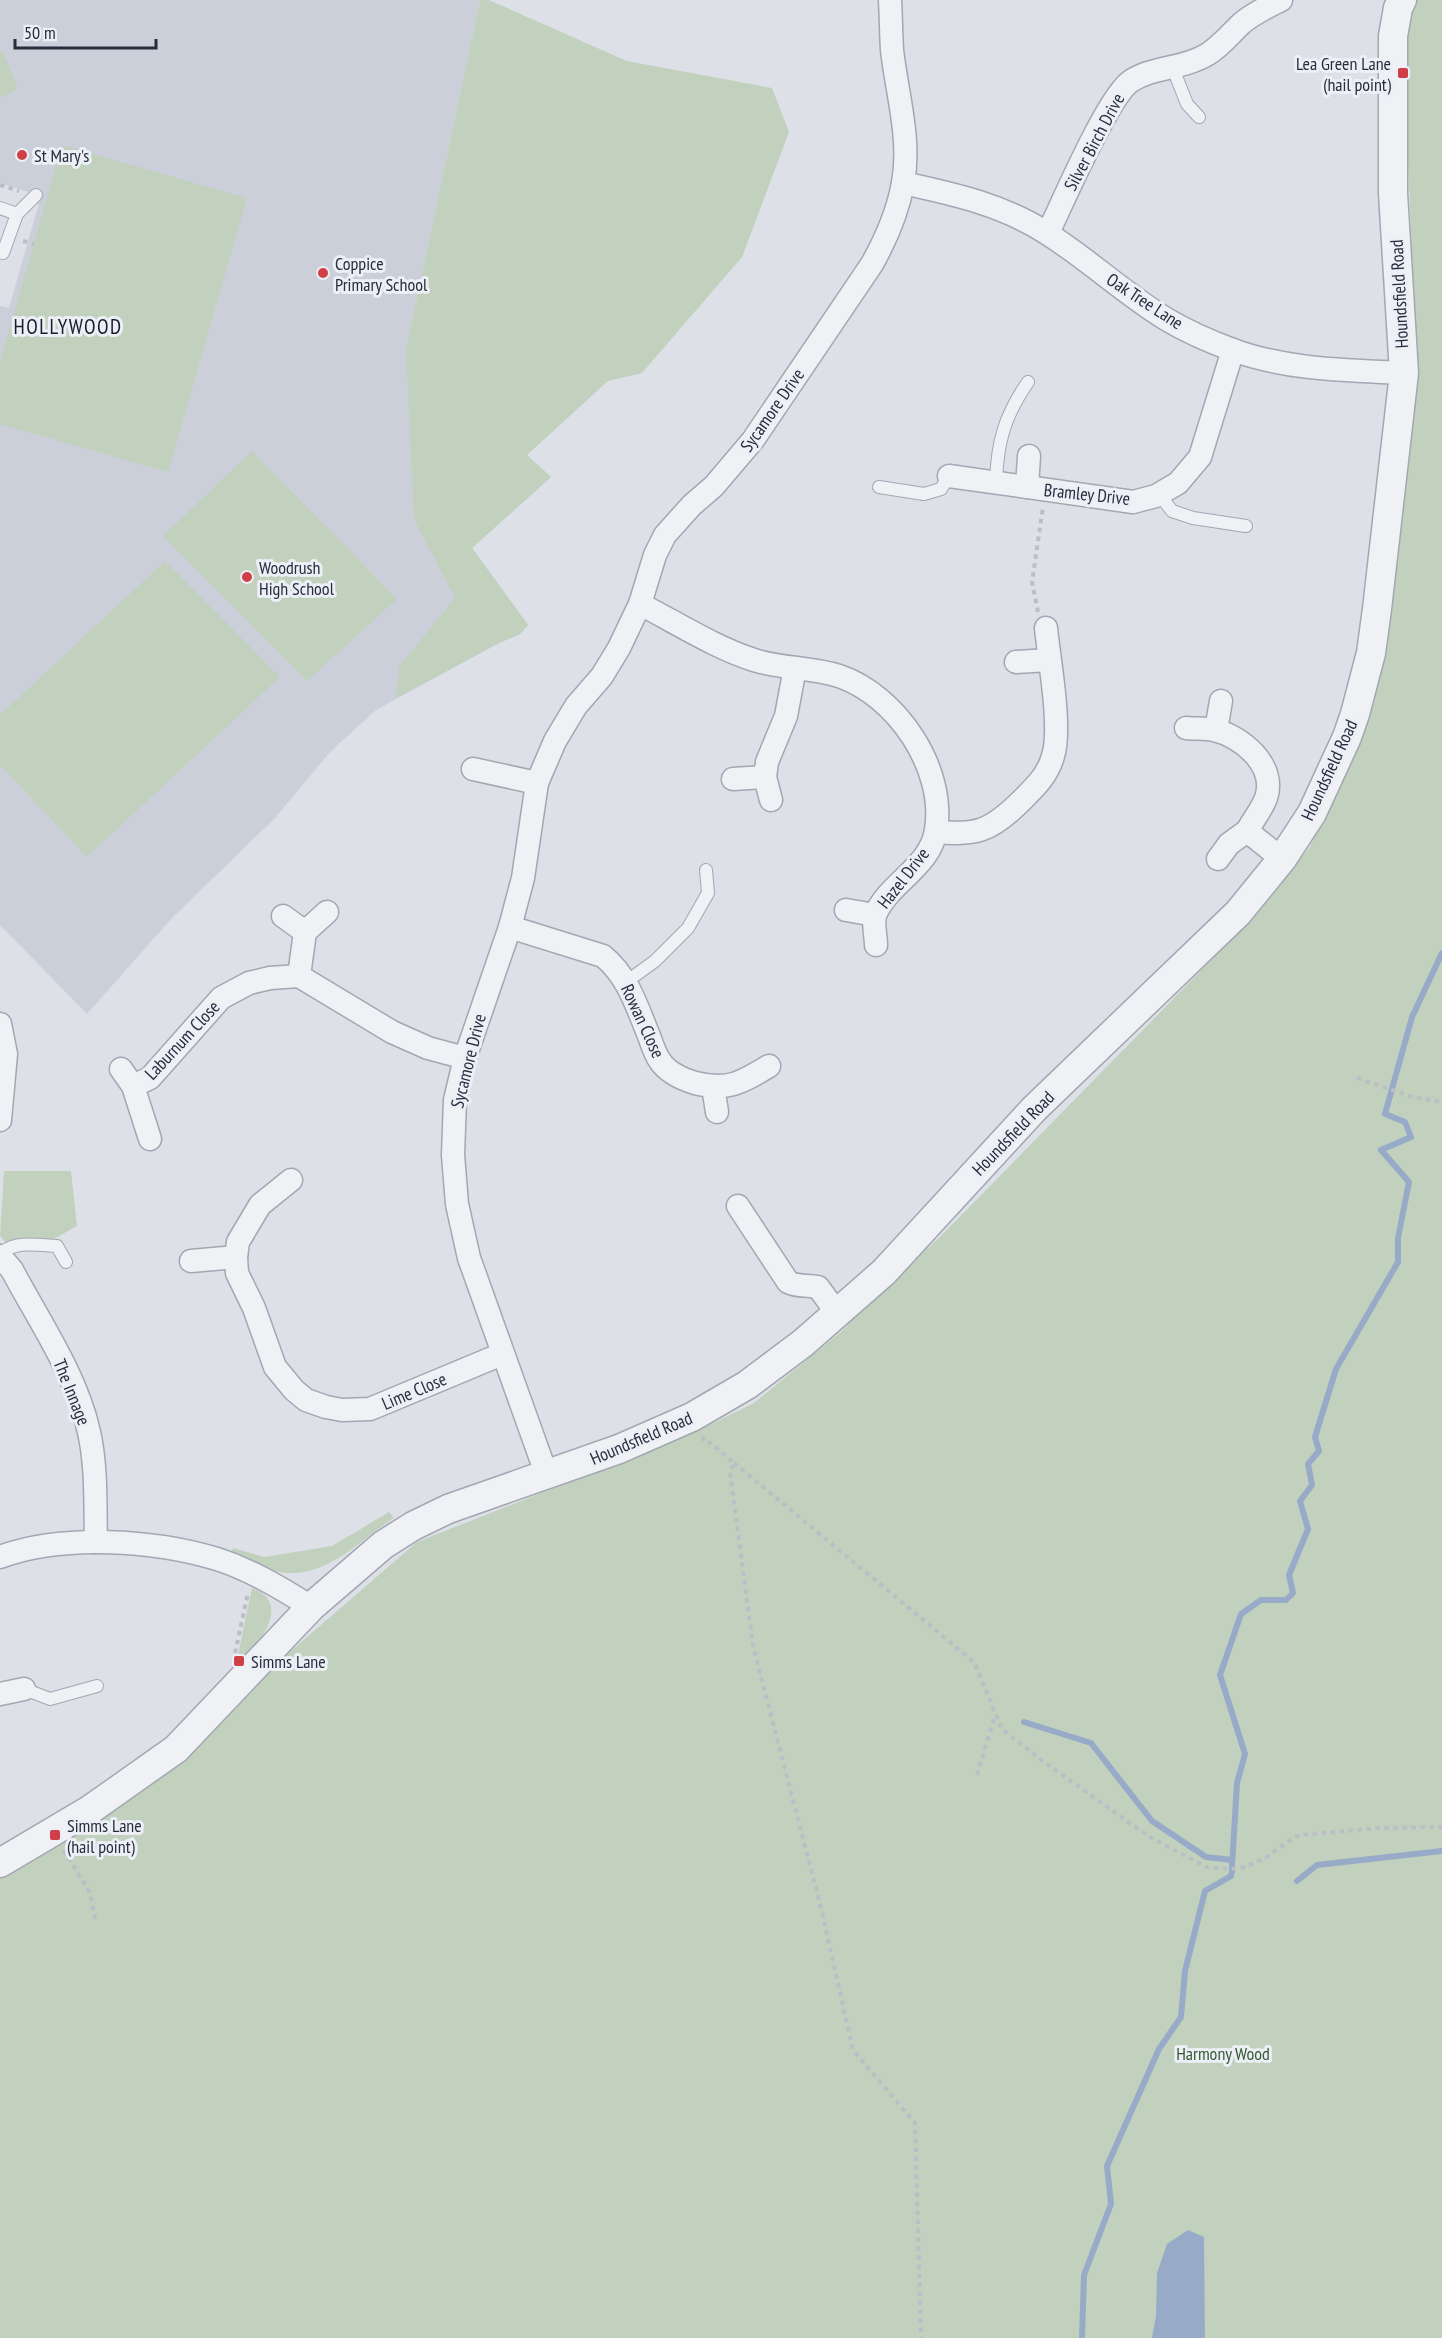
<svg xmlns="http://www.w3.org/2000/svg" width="1442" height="2338" font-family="'PT Sans Narrow',sans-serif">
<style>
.built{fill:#cbcfd9}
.green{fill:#c1d1be}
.water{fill:#97abc8}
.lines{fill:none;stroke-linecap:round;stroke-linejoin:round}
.stream{stroke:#97abc8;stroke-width:6}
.service-casing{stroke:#a2a7b1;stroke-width:14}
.minor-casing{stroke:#a2a7b1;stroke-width:25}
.tertiary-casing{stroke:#a2a7b1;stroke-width:31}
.path{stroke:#bbbec5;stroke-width:4;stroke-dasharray:4.5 4.5;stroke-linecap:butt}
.service{stroke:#eff1f5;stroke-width:12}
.minor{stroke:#eff1f5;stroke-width:22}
.tertiary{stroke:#eff1f5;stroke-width:28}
.poi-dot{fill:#d03e48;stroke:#eceff5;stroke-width:2}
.labels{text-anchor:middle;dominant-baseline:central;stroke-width:6;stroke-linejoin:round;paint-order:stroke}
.poi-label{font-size:18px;fill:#262d3d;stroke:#eceff5;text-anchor:start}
.street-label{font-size:18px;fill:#262d3d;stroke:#eceff5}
.park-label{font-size:18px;fill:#375933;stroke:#eceff5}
.quarter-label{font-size:21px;letter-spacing:1.5px;fill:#181e2e;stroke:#eceff5}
</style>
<rect width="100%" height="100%" fill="#dde0e7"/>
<path class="built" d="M0,0H480L406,349L551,477L472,548L528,625L520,634L499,643L376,710L331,751L275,818L171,919L87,1014L0,925V306L9,308L41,196L0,183Z"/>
<g class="green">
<path d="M480,0H489L627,61L772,88L789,132L742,257L642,373L608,381L527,455L551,477L472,548L528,625L520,634L499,643L396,698L399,667L455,598L414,519L406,349Z"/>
<path d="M1409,0H1442V2338H0V1875L227,1706L417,1542L695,1432L754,1403L842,1331L876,1294L940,1237L1228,943L1309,848L1364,732L1390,616L1417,368L1407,138L1400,32Z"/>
<path d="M2,50L18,88L0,98V51Z"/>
<path d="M62,145L247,198L168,472L0,424V362Z"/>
<path d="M252,451L397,599L307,681L163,536Z"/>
<path d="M165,561L280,677L87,857L0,765V715Z"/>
<path d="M4,1171H71L77,1226L50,1241L5,1242L0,1235Z"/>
<path d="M389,1512L394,1518C358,1541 323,1583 275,1571C260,1568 245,1559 231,1553L233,1548L265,1557L332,1546Z"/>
<path d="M252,1588C297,1604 252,1651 235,1669Z"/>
</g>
<path class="water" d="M1188,2230L1204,2237L1205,2338H1152L1156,2316L1157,2273L1167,2244Z"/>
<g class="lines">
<g class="stream">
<path d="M1024,1722L1091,1743L1152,1821L1206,1857L1232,1860"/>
<path d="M1232,1866L1237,1783L1245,1754L1220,1675L1241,1614L1261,1600H1286L1293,1593L1289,1575L1308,1529L1300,1501L1312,1485L1308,1464L1319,1451L1315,1437L1336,1369L1398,1262V1238L1409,1182L1381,1150L1411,1137L1405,1122L1385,1114L1412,1017L1442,953"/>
<path d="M1297,1881L1317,1865L1442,1851"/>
<path d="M1082,2338L1084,2275L1111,2204L1107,2166L1159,2049L1181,2017L1185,1971L1205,1891L1231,1876L1232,1870"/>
</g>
<g class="service-casing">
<g id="service">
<path d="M1172,66L1187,104L1199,117"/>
<path d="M0,208L17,214"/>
<path d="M3,253L17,214L36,195"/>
<path d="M996,483C997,442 1005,415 1028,382"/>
<path d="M879,487L924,494L941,489L949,476"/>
<path d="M1159,494L1172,511L1193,518L1246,526"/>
<path d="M626,982L655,961L688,928L708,893L706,870"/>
<path d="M0,1254C16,1240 37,1245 57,1246L66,1262"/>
<path d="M24,1689L50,1699L97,1686"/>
</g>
</g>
<g class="minor-casing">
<g id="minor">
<path d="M903,183C954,194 1004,205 1048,234C1089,260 1125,294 1166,319C1186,331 1211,342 1233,350C1287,370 1347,370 1404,373"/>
<path d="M1048,233C1062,204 1108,96 1131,81C1154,66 1184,69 1208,54C1222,45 1230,34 1242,23C1254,13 1267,7 1281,0"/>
<path d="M949,476L1133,502L1156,496L1178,483L1200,457L1233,350"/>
<path d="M1027,487L1029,456"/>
<path d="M640,604C677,623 714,647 754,660C781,669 811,667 839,676C896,695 946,768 936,830C931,866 890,882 876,913C872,921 876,936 876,945"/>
<path d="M1016,662L1049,660"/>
<path d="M1186,728C1195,729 1205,728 1214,730C1242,736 1277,766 1266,798C1262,809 1253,820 1247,831L1282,859"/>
<path d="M1216,730L1221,701"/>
<path d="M473,769L537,783"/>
<path d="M733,779L765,777"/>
<path d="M771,800L765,777L767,762L786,716L795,668"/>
<path d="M936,832C976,835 989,832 1018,804C1032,790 1048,776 1053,756C1062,728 1049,659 1046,628"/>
<path d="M1218,859L1229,844L1247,831"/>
<path d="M846,910L875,915"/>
<path d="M283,916L305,932"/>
<path d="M510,927L603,956C628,976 637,1007 649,1036C652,1044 655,1054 660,1061C668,1073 682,1079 695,1083C728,1091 741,1083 769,1066"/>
<path d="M299,976L305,932L327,912"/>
<path d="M0,1024L6,1054L0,1120"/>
<path d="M121,1069L133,1086L150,1139"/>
<path d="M133,1086L150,1078L221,998L249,983L270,978L299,976L392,1032L428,1048L465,1058"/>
<path d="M713,1087L717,1112"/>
<path d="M291,1180L260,1205L238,1242L236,1257L237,1273L254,1308L275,1367L294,1390L306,1400L326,1407L342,1410L370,1409L502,1354"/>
<path d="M738,1206L788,1282C797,1287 808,1285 818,1287L837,1313"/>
<path d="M0,1256L12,1270C39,1321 76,1374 89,1432C97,1468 95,1506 96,1542"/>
<path d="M191,1261L236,1257"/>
<path d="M547,1476L469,1258L457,1204L453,1155L455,1100L465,1058L510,927L523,878L537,783L555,741L576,706L602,676L619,648L640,604L655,555L665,535L692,505L714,486L753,440L872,264C886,239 898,211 903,183C911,139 897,94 892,50C891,34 891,17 890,0"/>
<path d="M0,1557C63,1534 154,1540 217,1559C251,1570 281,1588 311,1607"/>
<path d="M0,1694L24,1689"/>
</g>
</g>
<g class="tertiary-casing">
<path id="tertiary" d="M0,1863L91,1809L176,1749L311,1607L383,1545L413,1526L448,1509L619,1449L692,1417L747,1385L803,1343L884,1272L1034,1109L1238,913L1282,859L1312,813L1347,737L1355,714L1371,653L1377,609L1404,373L1393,193V36L1398,8L1402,0"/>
</g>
<g class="path">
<path d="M0,185L19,191"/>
<path d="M23,241L34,244"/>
<path d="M1038,612L1032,582L1043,507"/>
<path d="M1357,1078L1413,1097L1442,1102"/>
<path d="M704,1436L703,1440L712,1444L734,1463L730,1472L753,1646L821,1908L853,2050L915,2123L921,2338"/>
<path d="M734,1463L974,1662L1002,1729L1040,1759L1148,1836L1206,1867L1231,1869L1245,1867L1265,1858L1293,1838L1301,1835L1380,1828L1442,1827"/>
<path d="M235,1653L248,1593"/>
<path d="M977,1775L995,1715"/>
<path d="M64,1850L90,1893L96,1923"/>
</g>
<use href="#service" class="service"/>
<use href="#minor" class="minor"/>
<use href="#tertiary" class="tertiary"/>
</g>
<g class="poi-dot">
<rect x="1397" y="67" width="12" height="12" rx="3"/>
<circle cx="22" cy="155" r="6"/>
<circle cx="323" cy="273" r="6"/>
<circle cx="247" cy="577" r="6"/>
<rect x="233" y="1655" width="12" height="12" rx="3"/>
<rect x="49" y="1829" width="12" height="12" rx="3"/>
</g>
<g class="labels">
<g class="poi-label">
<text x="1391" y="63" text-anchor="end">Lea Green Lane<tspan x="1391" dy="21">(hail point)</tspan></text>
<text x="34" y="155">St Mary's</text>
<text x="335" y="263">Coppice<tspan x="335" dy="21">Primary School</tspan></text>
<text x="259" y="567">Woodrush<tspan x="259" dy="21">High School</tspan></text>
<text x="251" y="1661">Simms Lane</text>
<text x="67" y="1825">Simms Lane<tspan x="67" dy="21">(hail point)</tspan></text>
</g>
<g class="street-label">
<text transform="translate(1094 142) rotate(-62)">Silver Birch Drive</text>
<text transform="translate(1399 294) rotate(-93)">Houndsfield Road</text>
<text transform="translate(1145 301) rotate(33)">Oak Tree Lane</text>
<text transform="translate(772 410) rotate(-55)">Sycamore Drive</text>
<text transform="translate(1087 494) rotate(6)">Bramley Drive</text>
<text transform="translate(1329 770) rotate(-65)">Houndsfield Road</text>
<text transform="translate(903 878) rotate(-52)">Hazel Drive</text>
<text transform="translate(643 1021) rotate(65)">Rowan Close</text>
<text transform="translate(182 1040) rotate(-47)">Laburnum Close</text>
<text transform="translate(468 1061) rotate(-76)">Sycamore Drive</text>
<text transform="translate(1013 1133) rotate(-46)">Houndsfield Road</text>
<text transform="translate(414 1391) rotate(-23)">Lime Close</text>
<text transform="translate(72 1392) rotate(68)">The Innage</text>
<text transform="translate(641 1438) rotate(-23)">Houndsfield Road</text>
</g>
<g class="park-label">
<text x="1223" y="2053">Harmony Wood</text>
</g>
<g class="quarter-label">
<text x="68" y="326">HOLLYWOOD</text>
</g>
</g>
<path d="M15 39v9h141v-9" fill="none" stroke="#262d3d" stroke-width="3"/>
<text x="24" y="39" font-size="18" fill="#262d3d" stroke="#eceff5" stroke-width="4.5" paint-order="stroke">50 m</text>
</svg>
